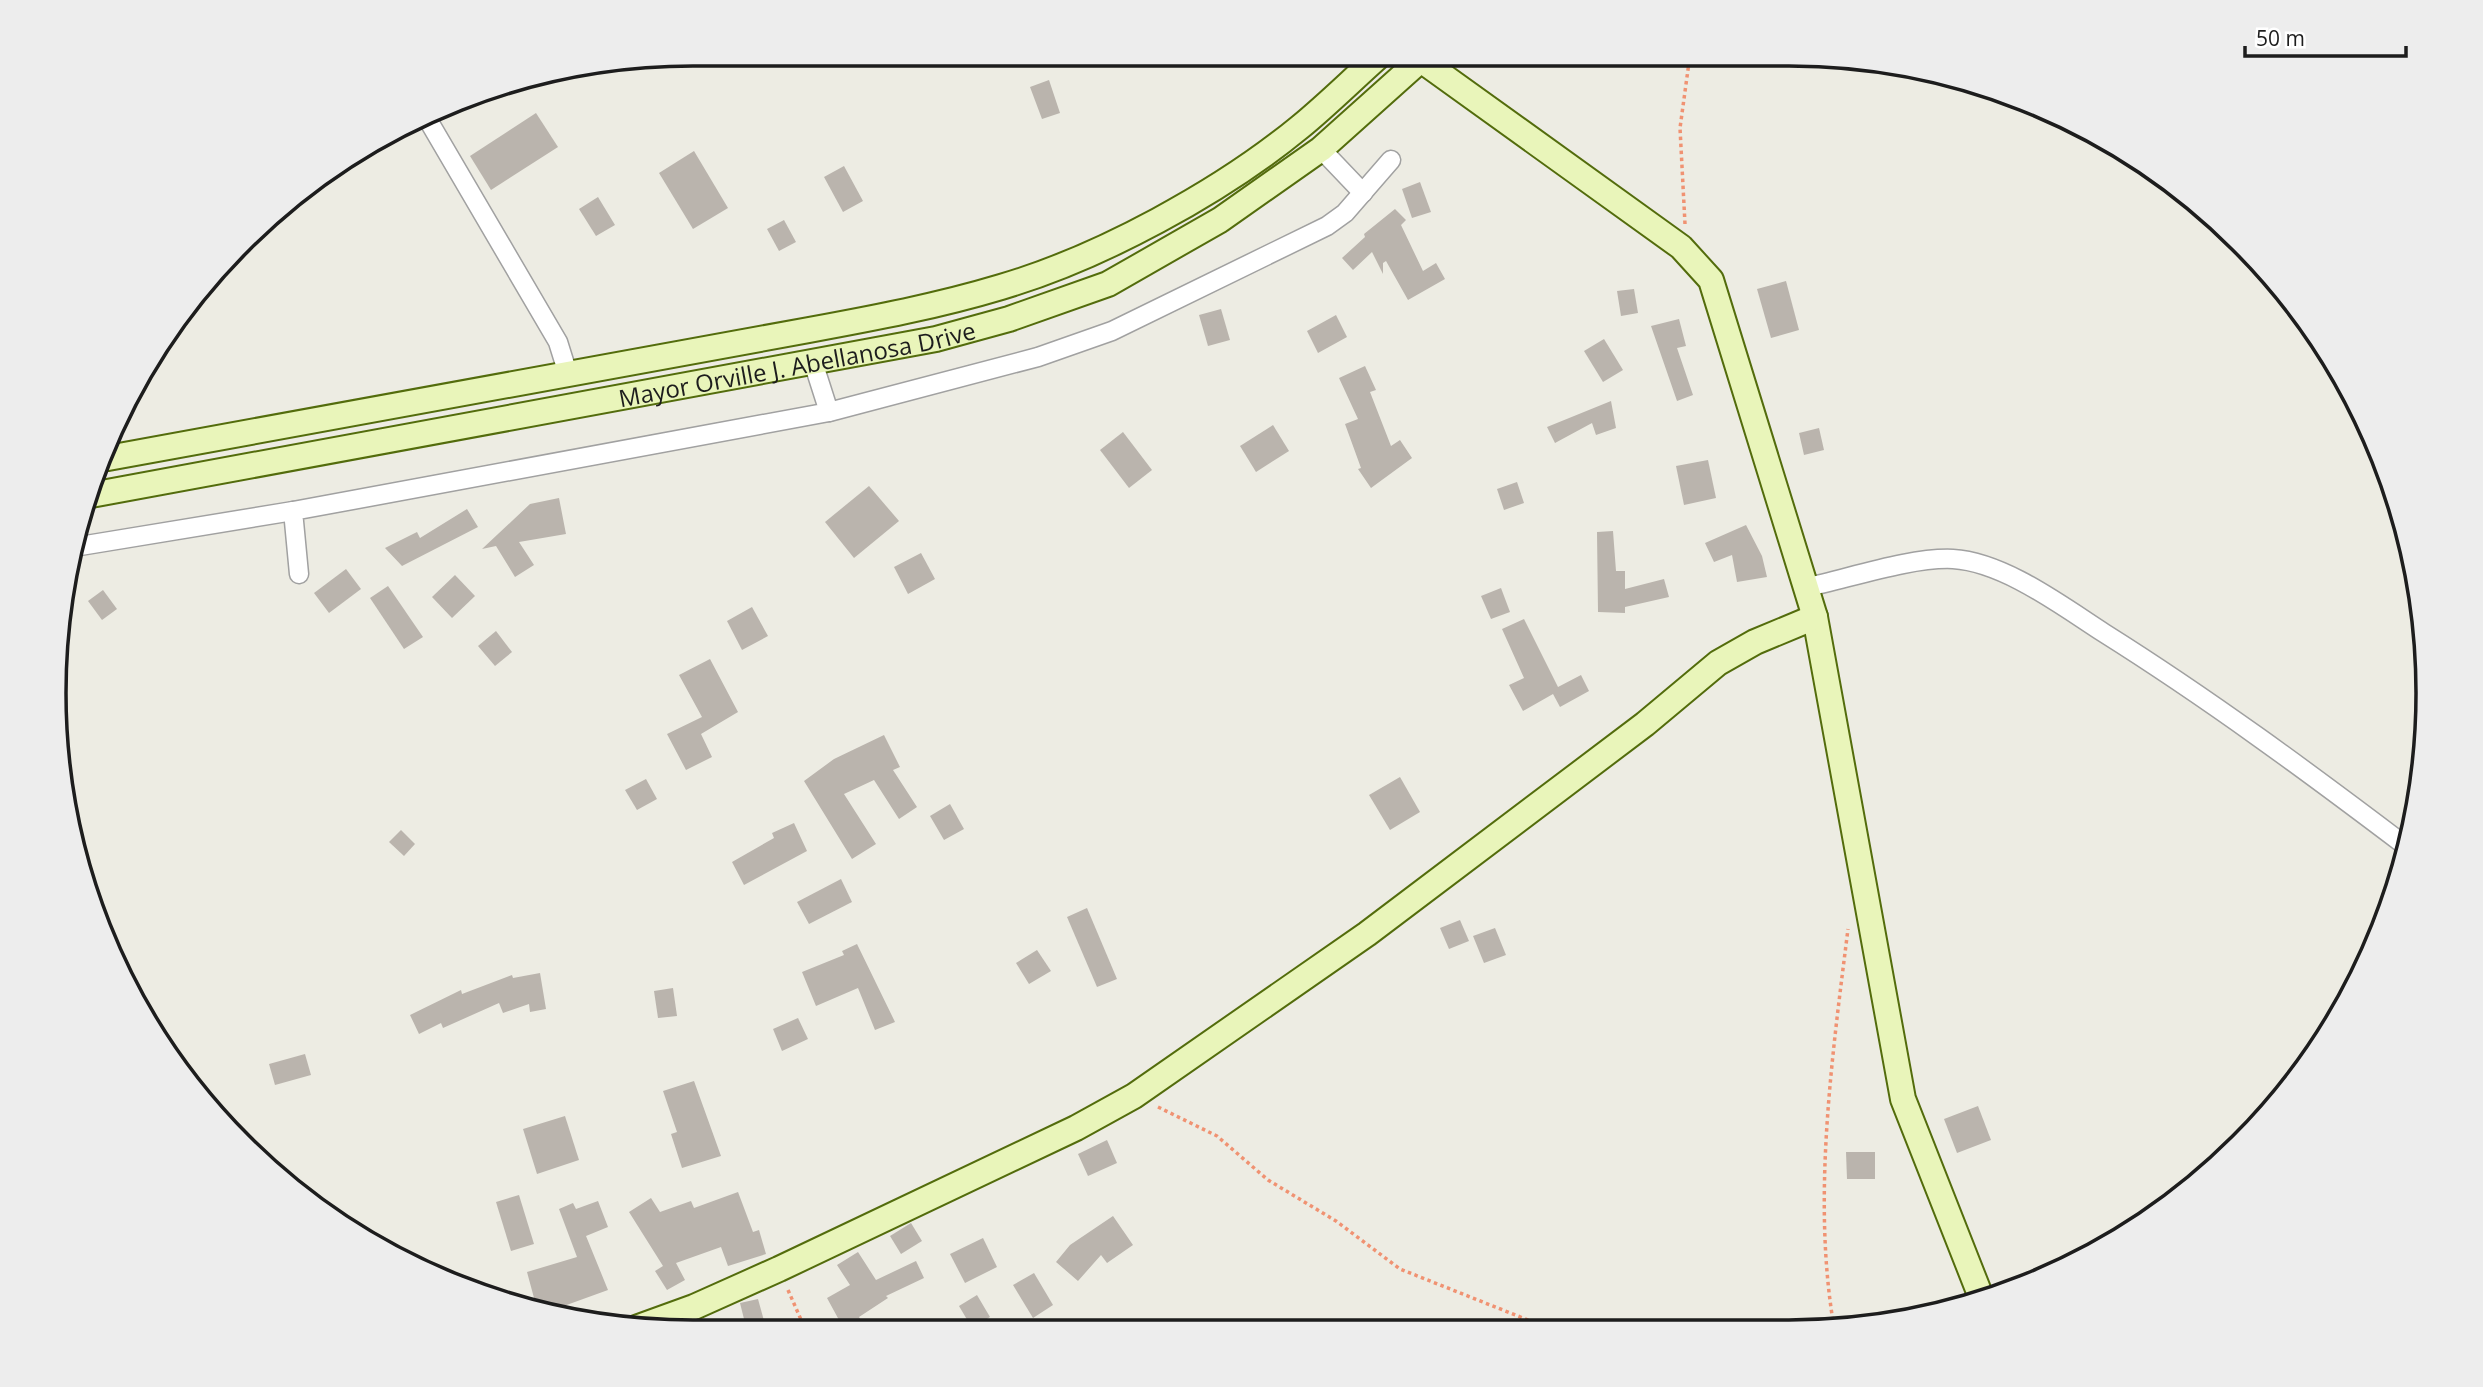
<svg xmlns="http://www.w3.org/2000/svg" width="2483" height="1387" font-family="'Open Sans',sans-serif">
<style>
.building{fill:#bab4ad}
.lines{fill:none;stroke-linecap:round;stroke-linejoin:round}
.street-casing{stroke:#a1a1a1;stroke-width:21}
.secondary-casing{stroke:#536c0c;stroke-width:28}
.path{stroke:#f09272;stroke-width:3.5;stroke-dasharray:3.5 3.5;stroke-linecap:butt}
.street{stroke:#fff;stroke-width:18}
.secondary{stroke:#e9f5ba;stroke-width:24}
.labels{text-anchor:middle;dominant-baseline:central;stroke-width:5;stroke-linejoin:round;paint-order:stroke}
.street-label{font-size:24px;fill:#1d1d1d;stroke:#fff}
.rim{fill:none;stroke:#1d1d1d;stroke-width:3.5}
</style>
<rect width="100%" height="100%" fill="#edece3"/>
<g class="building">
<path d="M1049,80L1060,113L1042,119L1030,87Z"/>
<path d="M536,113L558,147L491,190L470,156Z"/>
<path d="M694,151L728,208L693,229L659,173Z"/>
<path d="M844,166L863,201L843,212L824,177Z"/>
<path d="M1420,182L1431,212L1412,218L1402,189Z"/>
<path d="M598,197L615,225L596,236L579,209Z"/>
<path d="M1395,209L1406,220L1401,225L1423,271L1436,263L1445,279L1408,300L1386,261L1383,263V274L1372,252L1353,270L1342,258L1365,237L1364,234Z"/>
<path d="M784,220L796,242L779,251L767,229Z"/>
<path d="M1786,281L1799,330L1771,338L1757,289Z"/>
<path d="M1634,289L1638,313L1621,316L1617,291Z"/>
<path d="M1221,309L1230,340L1208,346L1199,315Z"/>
<path d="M1336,315L1347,337L1318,353L1307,331Z"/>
<path d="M1679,319L1686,346L1677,348L1693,395L1677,401L1651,326Z"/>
<path d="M1604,339L1623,370L1603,382L1584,351Z"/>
<path d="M1365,366L1376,390L1370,392L1391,446L1400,440L1412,458L1371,488L1358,469L1361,468L1345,424L1358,419L1339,378Z"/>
<path d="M1611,401L1616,428L1596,435L1592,423L1555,443L1547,427Z"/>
<path d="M1273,425L1289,451L1256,472L1240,446Z"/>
<path d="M1819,428L1824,450L1804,455L1799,433Z"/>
<path d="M1123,432L1152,470L1129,488L1100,450Z"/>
<path d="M1708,460L1716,498L1684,505L1676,466Z"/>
<path d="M1517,482L1524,503L1504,510L1497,489Z"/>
<path d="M869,486L899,521L854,558L825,522Z"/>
<path d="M559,498L566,534L519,542L534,565L515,577L496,546L482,549L530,504Z"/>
<path d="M467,509L478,527L402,566L385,548L417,532L420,538Z"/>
<path d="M1746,525L1762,556L1767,577L1737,582L1732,555L1714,562L1705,543Z"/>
<path d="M1613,531L1616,571H1625V589L1664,579L1669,597L1625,607V613L1598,612L1597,532Z"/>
<path d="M921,553L935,579L908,594L894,567Z"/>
<path d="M346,569L361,589L329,613L314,593Z"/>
<path d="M455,575L475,596L452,618L432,597Z"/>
<path d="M388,586L423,637L404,649L370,598Z"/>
<path d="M1501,588L1510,612L1491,619L1481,596Z"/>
<path d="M103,590L117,609L102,620L88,601Z"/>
<path d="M752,607L768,636L742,650L727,621Z"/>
<path d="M1524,619L1558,687L1581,675L1589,691L1560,707L1553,694L1523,711L1509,685L1524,678L1502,629Z"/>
<path d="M496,631L512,652L495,666L478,646Z"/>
<path d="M710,659L738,712L701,734L712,757L686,770L667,734L702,717L679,675Z"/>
<path d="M884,735L900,767L893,770L917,807L899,819L874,780L844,794L876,844L852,859L804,781L834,759Z"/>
<path d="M1400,777L1420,812L1390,830L1369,795Z"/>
<path d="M646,779L657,799L637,810L625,790Z"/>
<path d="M950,804L964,829L944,840L930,816Z"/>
<path d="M794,823L807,851L744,885L732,862L774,838L772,833Z"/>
<path d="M401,830L415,844L404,856L389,842Z"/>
<path d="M841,879L852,902L809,924L797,902Z"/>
<path d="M1087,908L1117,979L1097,987L1067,917Z"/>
<path d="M1460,920L1469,941L1449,949L1440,928Z"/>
<path d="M1495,928L1506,955L1484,963L1473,936Z"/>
<path d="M857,944L895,1022L875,1030L858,988L816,1006L802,972L844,955L842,951Z"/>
<path d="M1037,950L1051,971L1029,984L1016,963Z"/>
<path d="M540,973L546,1009L530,1012L529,1004L503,1013L499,1003L443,1028L441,1023L419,1034L410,1015L461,990L462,994L512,975L513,978Z"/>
<path d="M673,988L677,1016L658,1018L654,991Z"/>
<path d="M798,1018L808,1039L782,1051L773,1029Z"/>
<path d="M305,1054L311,1075L275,1085L269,1064Z"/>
<path d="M694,1081L721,1156L682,1168L671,1134L677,1132L663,1091Z"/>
<path d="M1978,1106L1991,1140L1957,1153L1944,1119Z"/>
<path d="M565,1116L579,1160L537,1174L523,1129Z"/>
<path d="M1107,1140L1117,1163L1088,1176L1078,1154Z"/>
<path d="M1846,1152H1875V1179H1847Z"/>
<path d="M738,1192L753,1232L759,1230L766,1254L728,1266L721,1247L676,1263L685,1280L667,1290L655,1271L663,1266L629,1212L651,1198L660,1212L691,1201L694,1208Z"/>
<path d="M519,1195L534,1244L511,1251L496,1202Z"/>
<path d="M598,1201L608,1227L586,1236L608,1290L550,1311L537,1309L527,1272L577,1257L559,1209L573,1203L576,1209Z"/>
<path d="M1113,1216L1133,1245L1107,1263L1101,1255L1078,1281L1056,1262L1070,1245Z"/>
<path d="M911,1223L922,1241L901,1254L890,1236Z"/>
<path d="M983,1238L997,1267L965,1283L950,1254Z"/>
<path d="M858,1252L876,1280L916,1261L924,1278L886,1296L888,1298L859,1317L867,1331H845L827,1298L850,1285L837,1265Z"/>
<path d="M1034,1273L1053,1305L1033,1318L1013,1285Z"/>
<path d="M977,1295L990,1317L972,1328L959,1306Z"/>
<path d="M758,1299L766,1328L747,1331L740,1303Z"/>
</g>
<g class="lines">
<g class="street-casing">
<g id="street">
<path d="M428,120L558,342L568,374"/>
<path d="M1321,149L1363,193"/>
<path d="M829,412L1038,357L1112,331L1327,226L1345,213L1391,160"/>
<path d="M74,547L293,511"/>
<path d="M299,574L293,511L829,412L813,362"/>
<path d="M1808,587C1850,578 1912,557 1953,559C2004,562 2062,606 2104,633C2209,699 2308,772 2407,847"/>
</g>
</g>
<g class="secondary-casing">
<g id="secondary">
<path d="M1414,55L1681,247L1711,280L1815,617L1903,1099L1983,1302"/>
<path d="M108,458L809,330C874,318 938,306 1001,287C1100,258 1221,192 1300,127C1328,104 1353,79 1380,55"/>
<path id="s1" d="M91,495L936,339L1009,319L1108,284L1220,220L1321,149L1426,55"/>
<path d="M636,1328L694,1307L779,1269L1076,1128L1134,1096L1367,934L1645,724L1718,663L1755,642L1815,617"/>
</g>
</g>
<g class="path">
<path d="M1685,224L1680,128L1690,55"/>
<path d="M1158,1107L1217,1136L1268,1180L1336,1221L1400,1269L1548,1328"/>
<path d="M788,1290L806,1331"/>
<path d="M1834,1327C1812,1200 1832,1057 1848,929"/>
</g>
<use href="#street" class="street"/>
<use href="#secondary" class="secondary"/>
</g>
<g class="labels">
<g class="street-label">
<text stroke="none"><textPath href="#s1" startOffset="718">Mayor Orville J. Abellanosa Drive</textPath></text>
</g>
</g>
<path d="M0 0H2483V1387H0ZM693 66H1789A627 627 0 0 1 2416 693V693A627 627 0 0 1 1789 1320H693A627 627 0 0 1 66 693V693A627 627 0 0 1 693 66Z" fill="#ededed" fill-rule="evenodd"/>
<path class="rim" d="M693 66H1789A627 627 0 0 1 2416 693V693A627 627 0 0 1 1789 1320H693A627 627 0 0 1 66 693V693A627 627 0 0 1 693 66Z"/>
<path d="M2245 46v10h161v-10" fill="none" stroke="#1d1d1d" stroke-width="3.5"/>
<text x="2256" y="46" font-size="21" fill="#1d1d1d" stroke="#ffffff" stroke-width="5" paint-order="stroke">50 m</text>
</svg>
